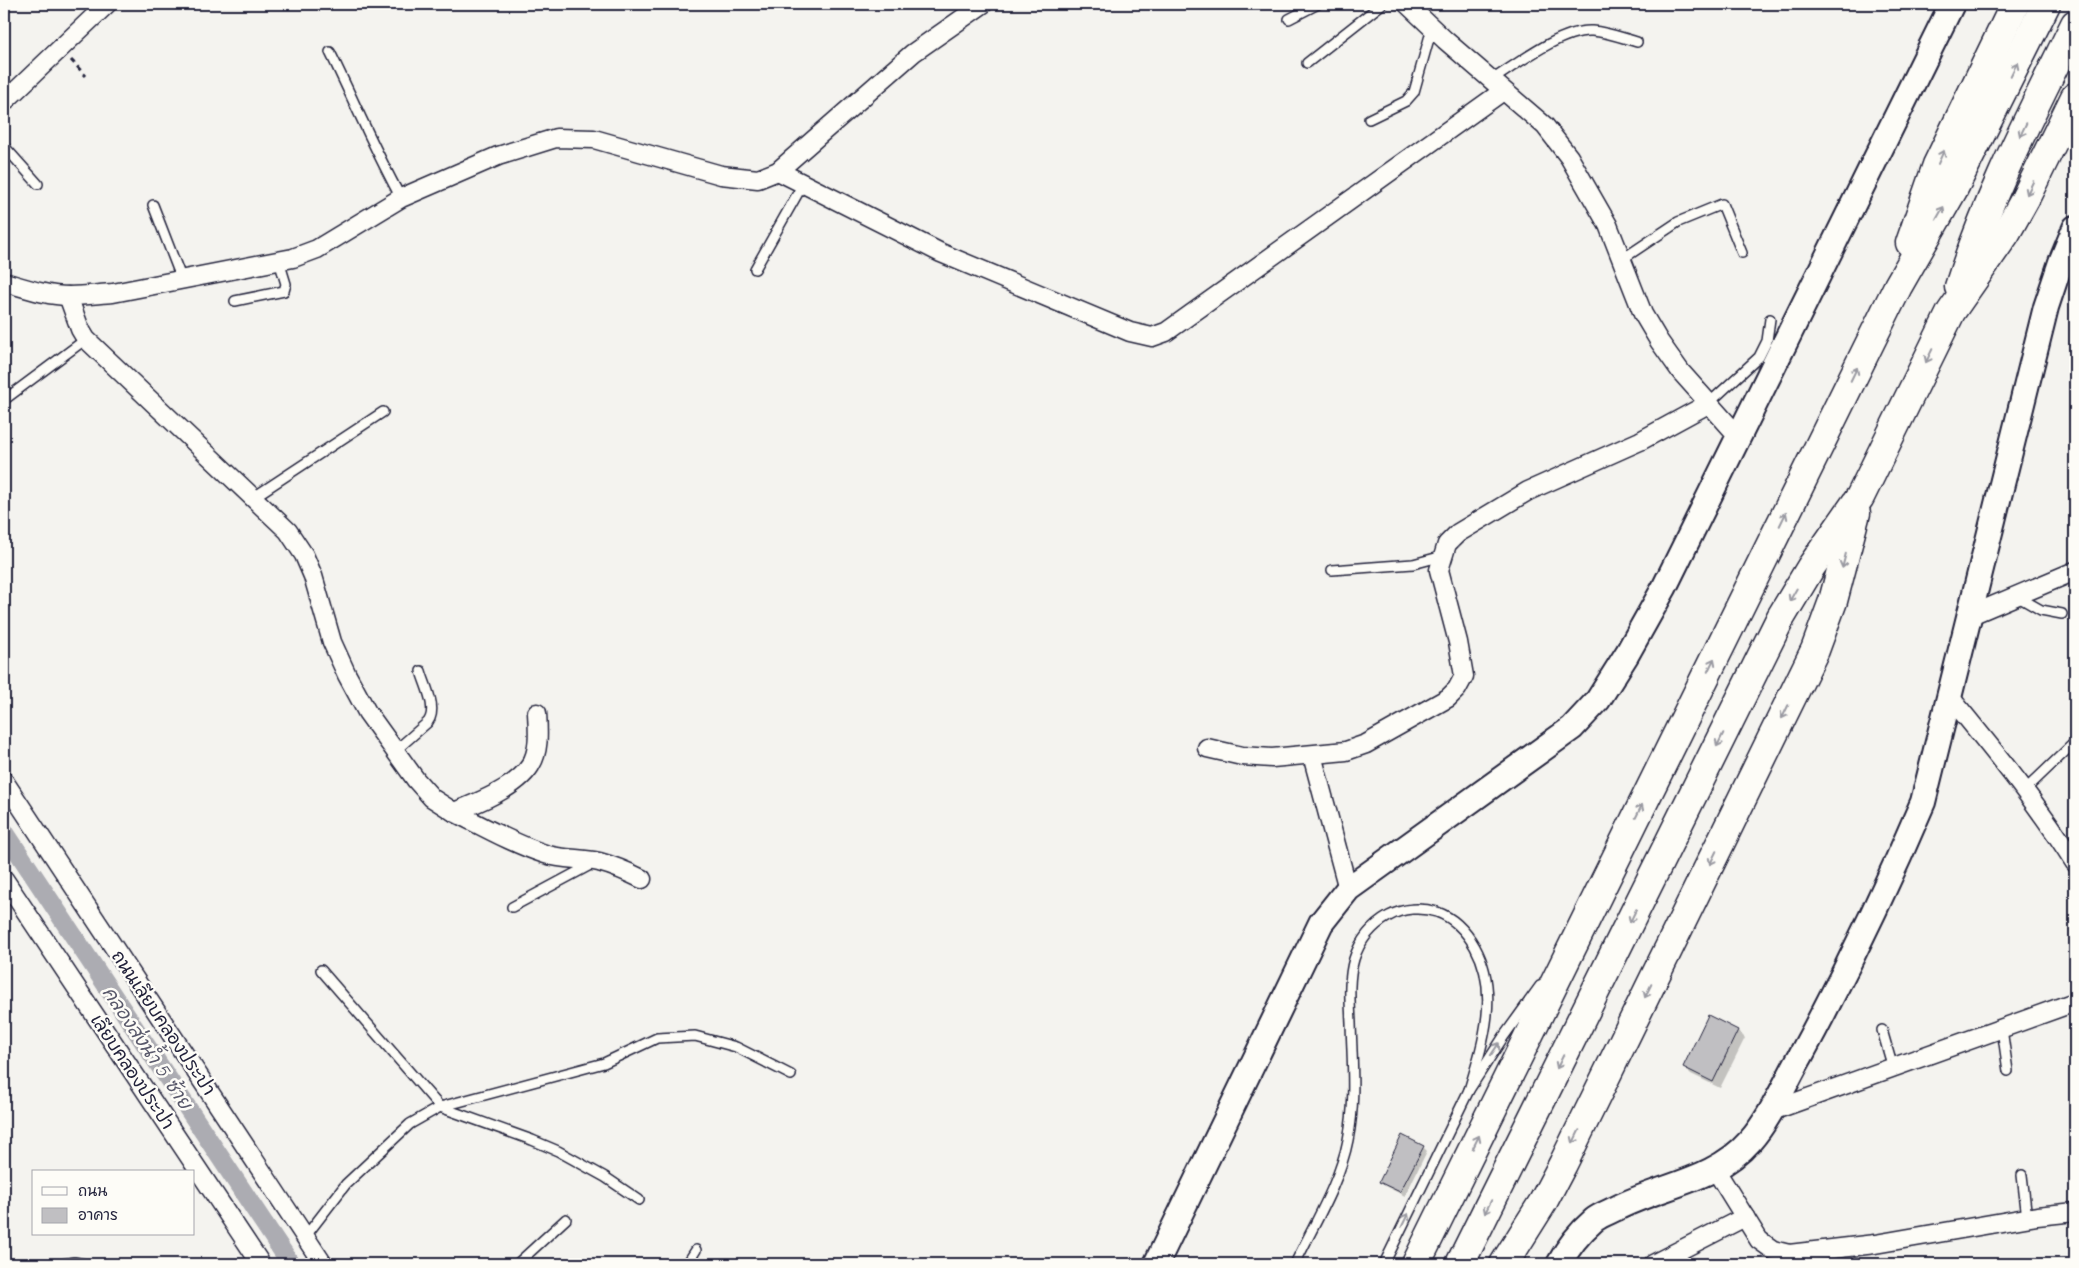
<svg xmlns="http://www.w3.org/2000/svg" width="2079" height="1268" font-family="'Comic Neue','Playpen Sans Thai',sans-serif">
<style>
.shadow{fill:#0003}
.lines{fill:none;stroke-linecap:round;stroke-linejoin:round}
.canal{stroke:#acacb2;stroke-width:19}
.building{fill:#c0bfc2;stroke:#22223b}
.service-casing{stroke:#22223b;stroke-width:12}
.minor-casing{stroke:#22223b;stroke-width:21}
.secondary-casing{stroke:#22223b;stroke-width:28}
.motorway-casing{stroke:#22223b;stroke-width:31}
.path{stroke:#22223b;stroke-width:3;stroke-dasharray:5 4;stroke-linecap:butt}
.service{stroke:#fdfcf7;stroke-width:9}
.minor{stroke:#fdfcf7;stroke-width:18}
.secondary{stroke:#fdfcf7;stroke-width:24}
.motorway{stroke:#fdfcf7;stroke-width:28}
.oneway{stroke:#9a9aa2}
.labels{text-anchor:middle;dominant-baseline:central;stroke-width:5;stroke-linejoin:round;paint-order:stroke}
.street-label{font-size:18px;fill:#22223b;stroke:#fdfcf7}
.water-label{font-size:19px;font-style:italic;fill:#59596b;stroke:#fdfcf7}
</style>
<rect width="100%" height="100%" fill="#f4f3ef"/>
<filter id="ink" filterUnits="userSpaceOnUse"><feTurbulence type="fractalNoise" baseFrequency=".02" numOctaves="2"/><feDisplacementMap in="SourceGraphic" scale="10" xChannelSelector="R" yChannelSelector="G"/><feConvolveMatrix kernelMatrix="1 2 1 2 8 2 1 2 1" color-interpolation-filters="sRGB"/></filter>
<g filter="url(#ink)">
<g class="shadow">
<path d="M1709,1017L1738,1031L1745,1038L1720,1088L1691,1074L1684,1067Z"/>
<path d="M1423,1147L1427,1151L1405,1196L1385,1186L1381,1182Z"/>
</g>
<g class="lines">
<path class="canal" d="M4,831L291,1264"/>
</g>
<g class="building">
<path d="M1708,1015L1738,1030L1713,1082L1683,1067Z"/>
<path d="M1402,1135L1424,1146L1400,1192L1379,1182Z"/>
</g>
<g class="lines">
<g class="service-casing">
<g id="service">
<path d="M1289,19L1318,4"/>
<path d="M330,52C354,101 375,151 401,198"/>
<path d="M1307,63L1382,4"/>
<path d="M1492,80C1517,64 1562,29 1592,31C1607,32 1623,38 1637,42"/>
<path d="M1369,119L1406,101L1414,92L1432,28"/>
<path d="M4,146L38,184"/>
<path d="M153,205L182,280"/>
<path d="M1621,260L1678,222L1722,204L1742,253"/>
<path d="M755,269L803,184"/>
<path d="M235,301L284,291L286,284L279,261"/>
<path d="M4,400L86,339"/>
<path d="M1708,404L1759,357L1767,341L1770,319"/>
<path d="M254,497L383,412"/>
<path d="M1332,570L1413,564L1443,556"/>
<path d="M2015,595L2041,610L2062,614"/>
<path d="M395,751L428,722C438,708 425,686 421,671"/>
<path d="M2025,790L2075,742"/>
<path d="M512,907L594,863"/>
<path d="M321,970L440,1107L532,1140L558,1151L605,1177L639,1200"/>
<path d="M2002,1029L2008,1071"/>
<path d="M1882,1030L1893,1068"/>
<path d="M2022,1175L2027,1218"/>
<path d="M305,1237L346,1184L410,1124L440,1107L604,1063L657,1038L695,1036L736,1047L791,1075"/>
<path d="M63,1264L74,1262L84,1264"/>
<path d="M517,1264L566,1219"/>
<path d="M687,1264L696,1250"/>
<path d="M1295,1264C1313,1226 1340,1182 1348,1140C1356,1101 1352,1061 1351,1023C1350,1002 1348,979 1354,959C1360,940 1373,925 1389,916C1403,908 1421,907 1437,912C1454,918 1466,931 1475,947C1500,992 1483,1044 1469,1090"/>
<path d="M1384,1264L1469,1090L1504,1036L1540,986"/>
</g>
</g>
<g class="minor-casing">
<g id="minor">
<path d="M1407,4L1445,40L1545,126L1569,157L1608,225L1643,314L1659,341L1681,372L1738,436"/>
<path d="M4,102L107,4"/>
<path d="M778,171L941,253L1130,332L1152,337L1166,332L1503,91"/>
<path d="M4,282C25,288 48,296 69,296C84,296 98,294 113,293L293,258L317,249L401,198L498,156L556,138L594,139L721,175L758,179L778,171L913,53L983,4"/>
<path d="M68,296L80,329L86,339L288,531L304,555L313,576L332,642L347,675L367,712L416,780L432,798L454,812C477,803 516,788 530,766C540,751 538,730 537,713"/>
<path d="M1971,615L2075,571"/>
<path d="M1950,697C1994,751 2038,804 2075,863"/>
<path d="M1207,748L1242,756L1272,758L1346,751L1366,744L1448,698L1457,689L1464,676L1458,642L1439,570L1447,544L1458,533L1528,491L1640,441L1708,404"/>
<path d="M1312,755L1348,889"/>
<path d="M4,781L323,1264"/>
<path d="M454,812C484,827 514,844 545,854C563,860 581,858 599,862C614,866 628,872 642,879"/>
<path d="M4,879L261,1264"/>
<path d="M1769,1112L2075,1002"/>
<path d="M1715,1169L1759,1240L1773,1250L1789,1254L1875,1244L2037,1216L2075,1212"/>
<path d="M1653,1264L1745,1217"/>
</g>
</g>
<g class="secondary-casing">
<g id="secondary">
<path d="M1156,1264L1321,923L1348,889L1572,728L1598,700L1627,654L1664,588L1952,4"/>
<path d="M1559,1264C1568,1247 1579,1233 1594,1220C1600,1215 1609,1212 1617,1208C1662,1185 1715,1181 1750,1141C1770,1119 1785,1083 1800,1057C1845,974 1886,889 1923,802L2046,307L2061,262L2075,228"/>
</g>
</g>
<g class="motorway-casing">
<g id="motorway">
<path d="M1910,243L1937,165L2015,4"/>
<path d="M1959,287C1988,195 2033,110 2075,24"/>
<path d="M1416,1264L1898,286L1953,190L2046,4"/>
<path d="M1460,1264L1781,617L1811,567L1860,497L1951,312L2006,233L2025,199L2075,97"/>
<path d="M1504,1264L1543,1202L1563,1164L1815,650L1833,601L1856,513"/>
</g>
</g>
<path class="path" d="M71,60L86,76"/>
<use href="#service" class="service"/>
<use href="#minor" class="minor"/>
<use href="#secondary" class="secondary"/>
<use href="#motorway" class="motorway"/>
</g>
<defs><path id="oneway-shaft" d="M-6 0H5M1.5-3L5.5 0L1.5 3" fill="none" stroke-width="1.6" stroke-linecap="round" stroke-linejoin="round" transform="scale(1.25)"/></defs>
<g class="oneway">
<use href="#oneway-shaft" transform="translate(2014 69) rotate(-64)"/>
<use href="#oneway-shaft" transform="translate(2023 130) rotate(116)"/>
<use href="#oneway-shaft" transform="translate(1941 157) rotate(-66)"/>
<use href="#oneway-shaft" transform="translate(2030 188) rotate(116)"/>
<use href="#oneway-shaft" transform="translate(1940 213) rotate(-60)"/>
<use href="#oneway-shaft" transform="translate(1929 356) rotate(116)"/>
<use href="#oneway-shaft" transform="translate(1854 374) rotate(-64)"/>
<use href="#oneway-shaft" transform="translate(1783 519) rotate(-64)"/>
<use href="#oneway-shaft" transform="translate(1844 561) rotate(104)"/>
<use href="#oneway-shaft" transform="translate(1793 595) rotate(120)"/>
<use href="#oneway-shaft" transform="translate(1711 665) rotate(-64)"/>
<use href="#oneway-shaft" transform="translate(1785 712) rotate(116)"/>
<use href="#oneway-shaft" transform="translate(1720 740) rotate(116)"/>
<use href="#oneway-shaft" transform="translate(1639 811) rotate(-64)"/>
<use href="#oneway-shaft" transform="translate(1713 858) rotate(116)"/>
<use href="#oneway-shaft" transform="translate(1633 916) rotate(116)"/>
<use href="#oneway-shaft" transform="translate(1648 991) rotate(116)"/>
<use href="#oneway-shaft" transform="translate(1495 1049) rotate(-56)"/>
<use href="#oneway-shaft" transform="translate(1560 1062) rotate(116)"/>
<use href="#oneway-shaft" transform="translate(1576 1137) rotate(116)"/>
<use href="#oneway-shaft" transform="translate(1476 1142) rotate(-64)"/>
<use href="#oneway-shaft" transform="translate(1488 1207) rotate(116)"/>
<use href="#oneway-shaft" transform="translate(1405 1220) rotate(-64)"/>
</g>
</g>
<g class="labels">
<g class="street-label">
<text transform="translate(163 1023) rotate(56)">ถนนเลียบคลองประปา</text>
<text transform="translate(132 1072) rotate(56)">เลียบคลองประปา</text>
</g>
<g class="water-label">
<text transform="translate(147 1048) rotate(56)">คลองส่งน้ำ 5 ซ้าย</text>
</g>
</g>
<rect width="2079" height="1268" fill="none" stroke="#fdfcf7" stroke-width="20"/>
<rect x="10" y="10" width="2059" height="1248" fill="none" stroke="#22223b" stroke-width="2" filter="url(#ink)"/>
<rect x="32" y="1170" width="162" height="65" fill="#fdfcf7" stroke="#a5a5ac"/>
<rect x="42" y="1187" width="25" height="8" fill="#fdfcf7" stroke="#a5a5ac"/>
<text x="78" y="1196" font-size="15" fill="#22223b">ถนน</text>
<rect x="42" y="1208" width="25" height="15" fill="#c0bfc2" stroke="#a5a5ac"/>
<text x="78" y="1220" font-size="15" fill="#22223b">อาคาร</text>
</svg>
